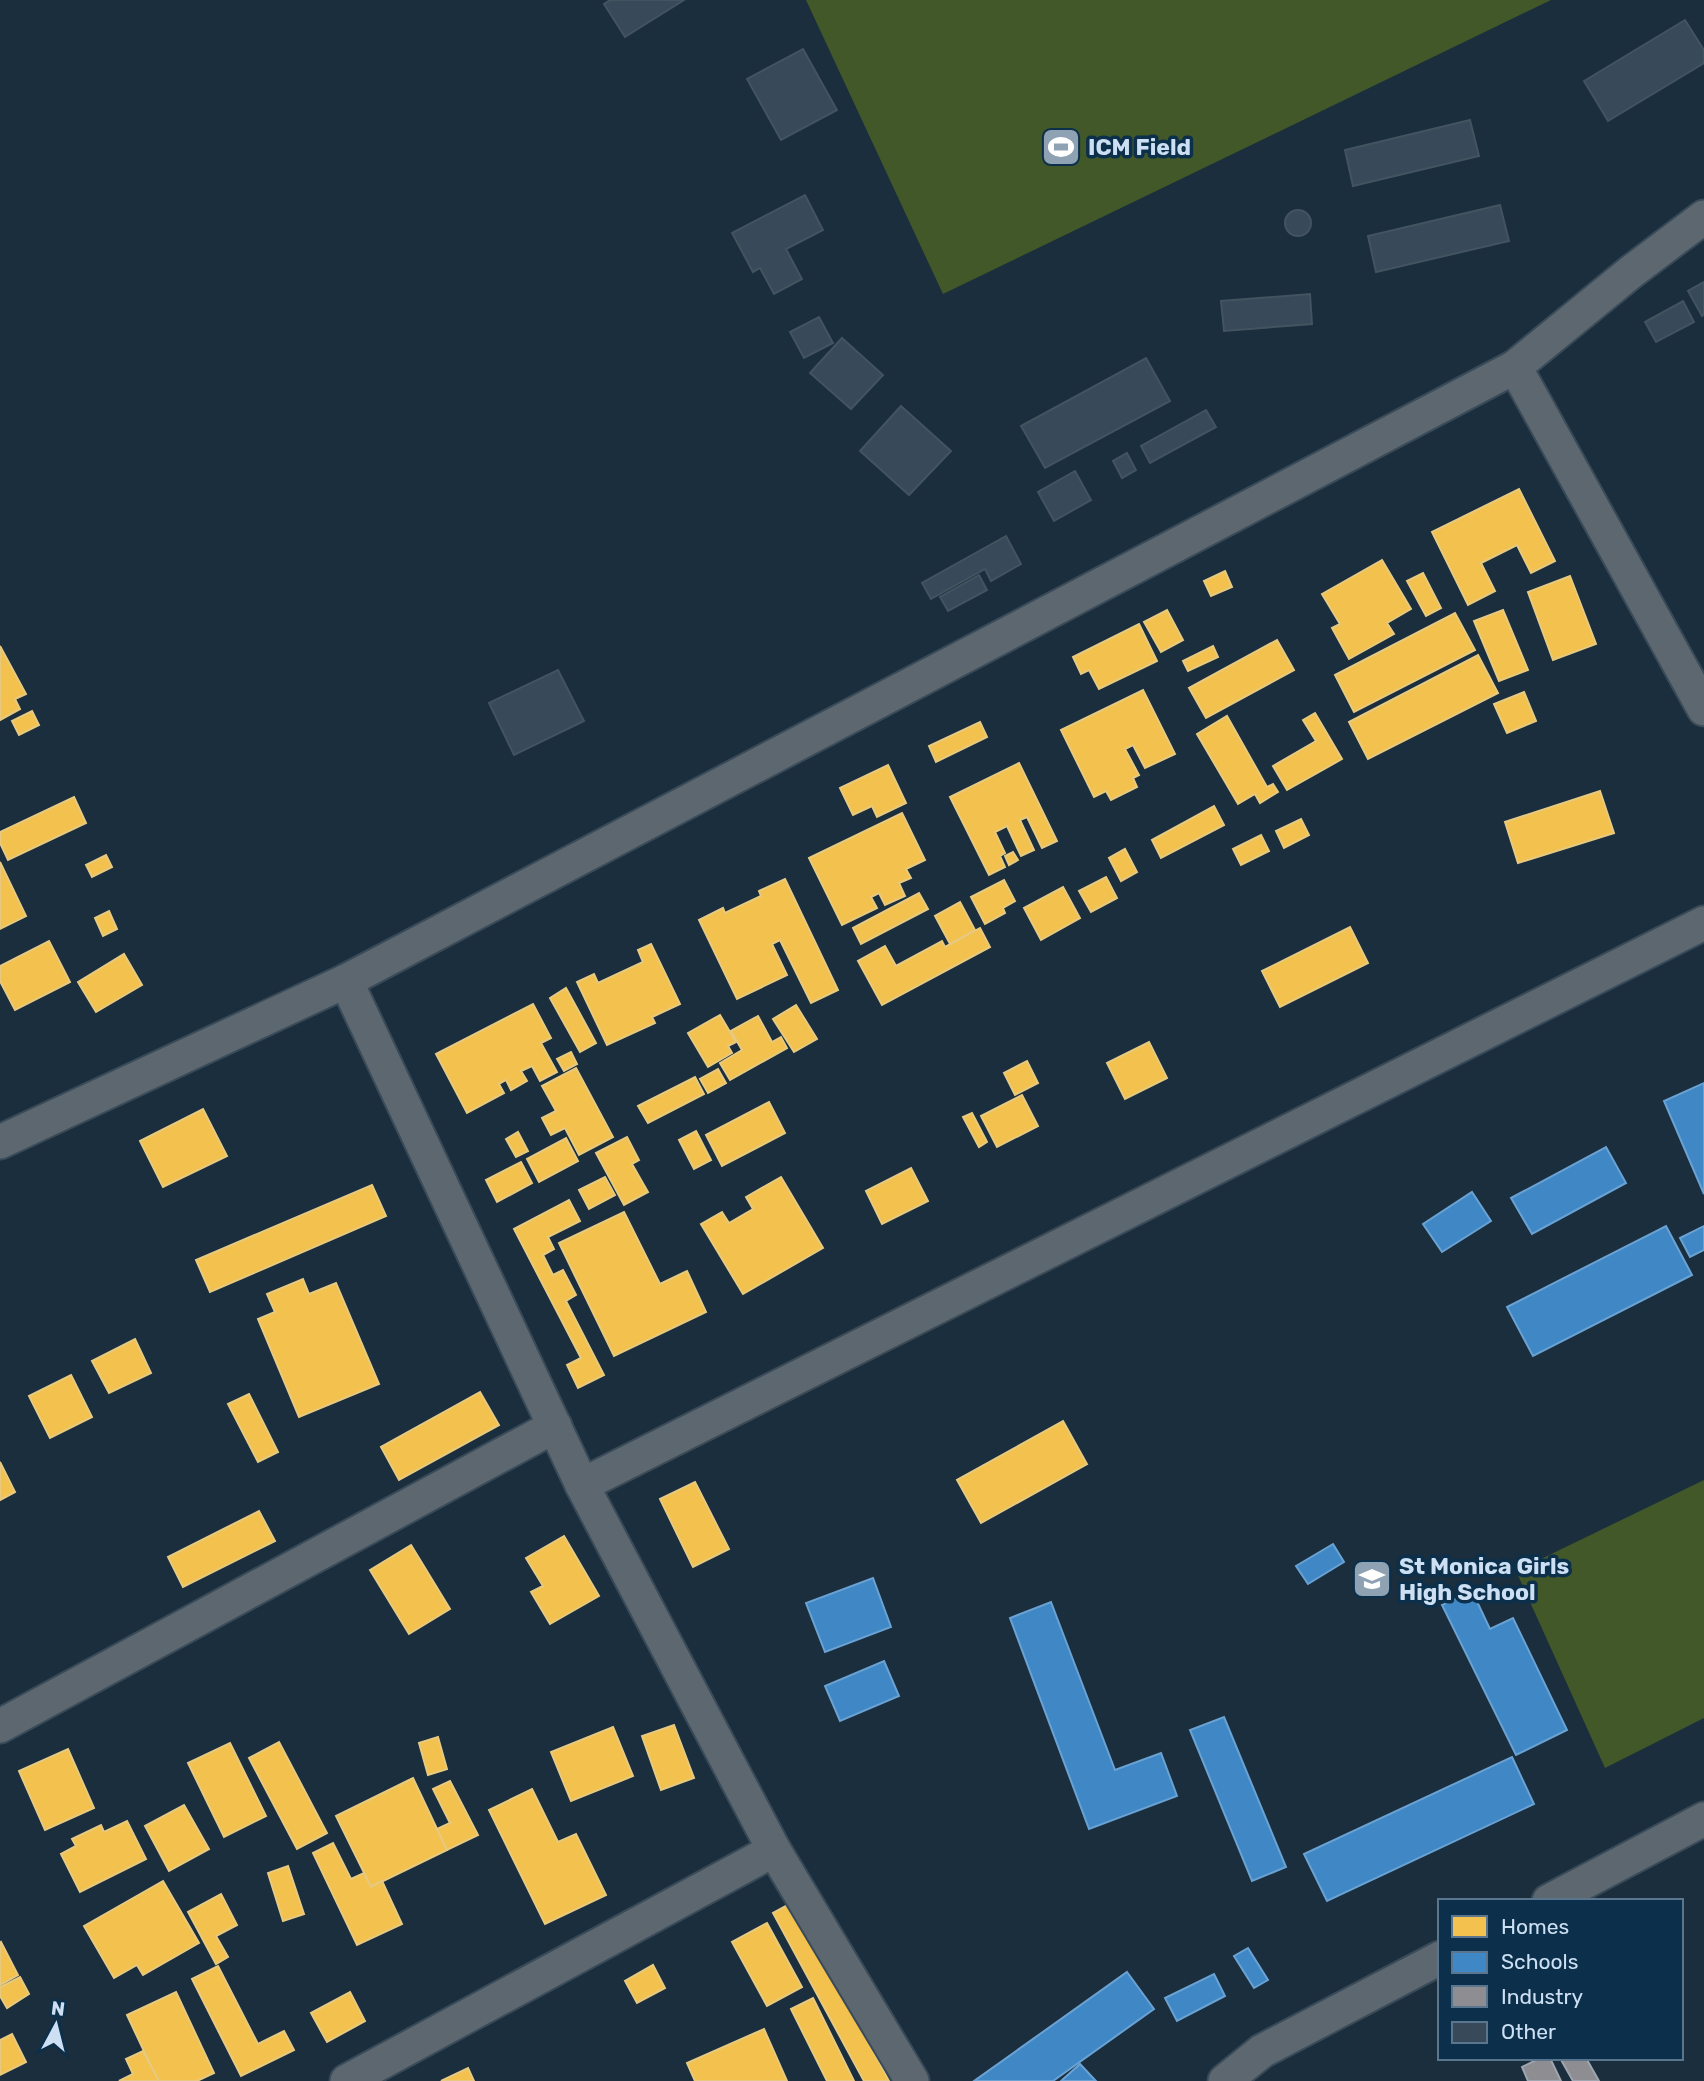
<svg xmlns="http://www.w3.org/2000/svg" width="1704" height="2081" font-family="Rubik,sans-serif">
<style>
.green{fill:#425829}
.homes{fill:#f2c14e;stroke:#e7ca80;stroke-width:2}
.schools{fill:#3f88c5;stroke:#6aa2d3;stroke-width:2}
.industry{fill:#8d8d92;stroke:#a0a6af;stroke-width:2}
.building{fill:#384a59;stroke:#435360;stroke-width:2}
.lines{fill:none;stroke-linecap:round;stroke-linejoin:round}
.minor-casing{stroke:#394a58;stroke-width:37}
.minor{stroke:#5c6770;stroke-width:33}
.labels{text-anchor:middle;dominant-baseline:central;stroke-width:7;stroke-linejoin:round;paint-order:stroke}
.poi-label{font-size:23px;font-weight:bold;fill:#cde0f3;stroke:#0c2f4b;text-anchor:start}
</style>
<rect width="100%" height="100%" fill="#1a2e3d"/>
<g class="green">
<path d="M806,0H1551L943,294Z"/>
<path d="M1704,1480V1718L1605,1768L1516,1571Z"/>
</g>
<g class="homes">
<path d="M1519,489L1555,561L1531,573L1517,545L1481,563L1495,591L1468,605L1432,532Z"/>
<path d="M1382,560L1411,609L1387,623L1394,634L1349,659L1332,628L1340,624L1322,594Z"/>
<path d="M1225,571L1232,587L1211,596L1204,581Z"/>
<path d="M1423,573L1441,608L1426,616L1407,581Z"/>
<path d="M1570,576L1596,644L1553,660L1528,592Z"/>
<path d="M1167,610L1183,640L1161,652L1144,622Z"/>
<path d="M1503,610L1528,670L1499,681L1474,621Z"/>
<path d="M1455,613L1475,650L1354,712L1335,675Z"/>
<path d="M1139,624L1157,661L1099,689L1089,670L1081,674L1073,657Z"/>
<path d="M1277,640L1294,670L1206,718L1189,688Z"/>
<path d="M0,646L26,694L15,699L20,709L0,720Z"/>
<path d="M1213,646L1218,657L1188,671L1183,661Z"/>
<path d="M1478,655L1498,693L1368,759L1349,722Z"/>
<path d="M1143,690L1175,754L1145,768L1133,745L1125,749L1139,775L1133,778L1137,787L1111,800L1106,791L1094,797L1061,730Z"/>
<path d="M1524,692L1536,721L1507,733L1494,704Z"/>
<path d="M32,711L39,725L19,735L12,721Z"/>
<path d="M1315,713L1342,759L1287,790L1273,766L1316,741L1303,720Z"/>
<path d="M1227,716L1267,787L1273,784L1278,792L1260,803L1255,794L1238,804L1197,734Z"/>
<path d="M980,722L987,737L936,762L929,746Z"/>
<path d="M1019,763L1057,841L1042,848L1027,817L1020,820L1034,850L1021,856L1007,826L995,832L1005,853L1000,856L1005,867L989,875L950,797Z"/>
<path d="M888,765L906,803L877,817L872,806L853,815L840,788Z"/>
<path d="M1600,791L1614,833L1518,863L1505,822Z"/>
<path d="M74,797L86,823L8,860L0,843V832Z"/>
<path d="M1214,806L1224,825L1161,858L1152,840Z"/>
<path d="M902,813L925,860L906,869L911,878L899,883L905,896L885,905L879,893L871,897L877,908L842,925L809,858Z"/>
<path d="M1301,819L1309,835L1284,848L1276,831Z"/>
<path d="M1261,835L1269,851L1241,865L1233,849Z"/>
<path d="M1125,849L1137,872L1121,881L1109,858Z"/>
<path d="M1013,852L1018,860L1009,865L1005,856Z"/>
<path d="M106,855L112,867L92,877L86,865Z"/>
<path d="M0,862L26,916L0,929Z"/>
<path d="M1106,877L1117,898L1091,912L1079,891Z"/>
<path d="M785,879L838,990L811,1003L780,940L772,944L787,975L737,999L699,920L723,908L725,913L761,896L759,891Z"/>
<path d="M1004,880L1015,901L1003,908L1005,913L985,924L971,897Z"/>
<path d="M1063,887L1080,918L1041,940L1024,908Z"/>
<path d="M919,893L928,909L861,944L853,928Z"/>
<path d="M960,902L975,930L950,944L935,916Z"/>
<path d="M109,911L117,929L103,936L95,918Z"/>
<path d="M1350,927L1368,963L1280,1007L1262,971Z"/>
<path d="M980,928L990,947L882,1005L858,961L885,946L896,966L942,941L945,947Z"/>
<path d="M49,941L70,982L15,1010L0,981V966Z"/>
<path d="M651,944L680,1004L652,1017L655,1023L607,1045L577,982L594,974L598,983L643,962L638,950Z"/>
<path d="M124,954L142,985L96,1012L78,982Z"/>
<path d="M566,988L596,1043L580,1052L550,998Z"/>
<path d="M533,1004L551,1038L541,1043L557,1072L540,1081L532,1066L521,1071L527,1081L511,1090L506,1080L499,1084L504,1093L467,1113L436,1054Z"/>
<path d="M796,1005L817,1039L794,1052L773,1019Z"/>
<path d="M720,1015L736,1042L728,1046L732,1053L708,1067L688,1033Z"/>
<path d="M758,1016L772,1042L781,1037L787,1048L730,1080L720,1063L742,1050L731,1031Z"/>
<path d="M1149,1042L1167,1078L1125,1099L1107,1063Z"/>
<path d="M571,1052L577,1064L564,1071L557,1059Z"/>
<path d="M1027,1061L1038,1083L1015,1095L1004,1073Z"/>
<path d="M576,1068L613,1137L579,1155L565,1128L551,1135L542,1118L556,1111L542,1086Z"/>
<path d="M718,1069L726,1083L708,1093L700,1079Z"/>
<path d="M695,1077L704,1094L648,1123L638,1106Z"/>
<path d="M1022,1095L1038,1126L997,1147L981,1116Z"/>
<path d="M769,1102L785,1133L722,1166L706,1135Z"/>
<path d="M203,1109L227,1156L163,1187L140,1141Z"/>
<path d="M972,1113L987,1142L979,1147L963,1117Z"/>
<path d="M696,1131L711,1160L694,1169L679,1140Z"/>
<path d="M518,1132L528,1151L516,1157L506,1139Z"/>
<path d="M627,1137L639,1160L632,1164L648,1192L624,1205L596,1153Z"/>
<path d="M566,1138L578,1161L539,1182L527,1159Z"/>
<path d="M521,1162L532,1183L497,1202L486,1180Z"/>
<path d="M911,1168L928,1201L882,1224L866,1191Z"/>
<path d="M605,1177L615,1195L589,1209L579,1190Z"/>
<path d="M781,1177L823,1248L743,1294L701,1224L722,1212L729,1223L753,1209L746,1197Z"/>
<path d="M372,1185L386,1216L210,1292L196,1260Z"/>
<path d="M569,1200L580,1221L548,1237L554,1249L543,1255L553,1275L563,1270L576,1295L566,1301L604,1375L578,1388L567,1365L581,1358L514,1229Z"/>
<path d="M624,1212L660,1284L687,1271L706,1312L614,1356L559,1243Z"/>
<path d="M303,1279L309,1294L336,1283L379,1384L299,1417L258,1319L275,1312L267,1294Z"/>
<path d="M135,1339L151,1373L109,1393L92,1361Z"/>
<path d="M71,1375L92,1417L50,1438L29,1396Z"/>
<path d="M480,1392L499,1425L399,1480L381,1447Z"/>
<path d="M249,1394L278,1452L258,1462L228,1404Z"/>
<path d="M1063,1421L1087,1464L981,1523L957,1480Z"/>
<path d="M0,1462L15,1492L0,1500Z"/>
<path d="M695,1482L729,1549L693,1567L660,1499Z"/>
<path d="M259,1511L275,1541L183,1587L168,1557Z"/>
<path d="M564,1536L599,1596L550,1624L531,1592L543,1586L526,1558Z"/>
<path d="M411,1545L450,1609L409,1634L370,1570Z"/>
<path d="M674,1725L694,1778L661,1790L642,1736Z"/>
<path d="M613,1727L633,1776L571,1801L551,1752Z"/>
<path d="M438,1737L447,1769L428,1775L419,1743Z"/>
<path d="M279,1742L327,1833L297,1849L249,1758Z"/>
<path d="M230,1743L266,1816L224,1837L188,1763Z"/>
<path d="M68,1749L94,1808L45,1830L19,1771Z"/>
<path d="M413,1778L447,1850L371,1887L336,1816Z"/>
<path d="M450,1781L478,1835L447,1850L437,1829L450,1823L433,1789Z"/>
<path d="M532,1789L558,1842L576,1834L606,1895L545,1924L489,1810Z"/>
<path d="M184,1805L209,1849L169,1871L145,1826Z"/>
<path d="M127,1821L146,1859L80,1892L61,1854L76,1846L72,1839L101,1825L104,1832Z"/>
<path d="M333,1843L351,1879L364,1873L371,1887L382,1881L402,1924L357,1945L313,1853Z"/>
<path d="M288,1866L304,1914L283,1921L268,1873Z"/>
<path d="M163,1881L199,1943L143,1975L137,1965L114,1978L84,1926Z"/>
<path d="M221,1894L237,1925L216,1936L228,1957L216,1964L188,1912Z"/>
<path d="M793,1902L889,2081H864L773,1913Z"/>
<path d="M767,1923L802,1987L767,2006L732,1942Z"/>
<path d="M1,1942L18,1975L0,1985V1943Z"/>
<path d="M653,1965L665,1988L637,2003L625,1981Z"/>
<path d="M218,1966L258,2044L284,2031L294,2050L241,2076L192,1979Z"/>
<path d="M20,1977L29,1994L7,2008L0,1996V1987Z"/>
<path d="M176,1992L214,2073L197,2081H158L127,2015Z"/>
<path d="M350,1992L365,2021L327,2042L311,2013Z"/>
<path d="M813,1998L854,2081H827L791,2009Z"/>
<path d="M764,2029L787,2081H695L687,2063Z"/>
<path d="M12,2034L26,2062L0,2075V2040Z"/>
<path d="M143,2051L159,2081H119L133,2074L126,2059Z"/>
<path d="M468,2068L474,2081H441Z"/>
</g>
<g class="schools">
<path d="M1704,1083V1194L1664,1101Z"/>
<path d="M1606,1147L1626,1183L1532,1234L1511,1198Z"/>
<path d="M1472,1192L1491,1221L1442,1252L1423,1224Z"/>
<path d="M1666,1226L1692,1275L1533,1356L1507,1307Z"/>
<path d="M1704,1226V1250L1690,1257L1680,1238Z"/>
<path d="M1333,1544L1344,1562L1308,1584L1296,1566Z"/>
<path d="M873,1578L891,1627L825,1652L806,1603Z"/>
<path d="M1472,1591L1490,1629L1513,1618L1567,1730L1516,1755L1442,1605Z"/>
<path d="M1051,1602L1115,1770L1161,1753L1177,1796L1089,1829L1010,1618Z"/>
<path d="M884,1661L899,1696L840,1721L825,1686Z"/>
<path d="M1224,1717L1286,1867L1252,1881L1190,1730Z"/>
<path d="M1512,1757L1534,1804L1327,1901L1304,1854Z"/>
<path d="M1248,1948L1268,1980L1254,1988L1234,1956Z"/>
<path d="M1127,1972L1154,2009L1053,2081H974Z"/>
<path d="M1214,1974L1225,1996L1177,2021L1165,1998Z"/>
<path d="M1080,2064L1096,2081H1061Z"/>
</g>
<g class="industry">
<path d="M1540,2058H1550L1561,2081H1528L1522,2067Z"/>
<path d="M1560,2058H1586L1599,2081H1573Z"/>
</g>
<g class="building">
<path d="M610,0H684L625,37L604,4Z"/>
<path d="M1685,20L1704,50V63L1608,121L1584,81Z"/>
<path d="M803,49L837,110L781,140L747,79Z"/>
<path d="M1470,120L1479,156L1353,186L1345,150Z"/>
<path d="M805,195L823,230L786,249L802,279L774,294L760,268L753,272L732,233Z"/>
<path d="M1500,205L1509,241L1376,272L1368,236Z"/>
<circle cx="1298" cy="223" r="13"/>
<path d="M1704,282V315L1702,316L1688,291Z"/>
<path d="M1310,294L1312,324L1224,331L1221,301Z"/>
<path d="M1683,301L1694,322L1656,342L1645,322Z"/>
<path d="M819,317L833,343L804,358L790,332Z"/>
<path d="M842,338L883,375L851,409L810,373Z"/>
<path d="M1146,358L1170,401L1045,468L1021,426Z"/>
<path d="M901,406L951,451L909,495L860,451Z"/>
<path d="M1206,410L1216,427L1150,463L1141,446Z"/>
<path d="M1127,453L1136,470L1122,478L1113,461Z"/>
<path d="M1075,471L1091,500L1054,521L1038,492Z"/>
<path d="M1006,536L1021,564L991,581L985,569L931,599L922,583Z"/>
<path d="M979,575L987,590L948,611L940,597Z"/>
<path d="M558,670L584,721L514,755L489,703Z"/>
</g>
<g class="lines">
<g class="minor-casing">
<g id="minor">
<path d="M1515,367L1704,709"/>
<path d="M346,981L582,1485L774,1850L912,2081"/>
<path d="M0,1142L346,981L1515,367L1631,272L1704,217"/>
<path d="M582,1485L1704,923"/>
<path d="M0,1726L555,1426"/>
<path d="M1549,1901L1704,1819"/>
<path d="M347,2081L774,1850"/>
<path d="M1225,2081L1262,2051L1440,1958"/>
</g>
</g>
<use href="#minor" class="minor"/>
</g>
<defs>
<g id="stadium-square" transform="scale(2.0125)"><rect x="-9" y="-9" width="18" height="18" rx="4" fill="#8ea2b3" stroke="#0c2f4b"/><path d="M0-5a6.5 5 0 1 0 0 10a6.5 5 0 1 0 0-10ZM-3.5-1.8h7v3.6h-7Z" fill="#fff"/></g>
<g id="school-square" transform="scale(2.0125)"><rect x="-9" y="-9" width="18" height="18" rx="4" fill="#8ea2b3" stroke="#0c2f4b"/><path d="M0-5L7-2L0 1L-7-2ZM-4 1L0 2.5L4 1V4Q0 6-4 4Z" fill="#fff"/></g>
</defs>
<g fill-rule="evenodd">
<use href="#stadium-square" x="1061" y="147"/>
<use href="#school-square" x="1372" y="1579"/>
</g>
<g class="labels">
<g class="poi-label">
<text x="1088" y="147">ICM Field</text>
<text x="1399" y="1566">St Monica Girls<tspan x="1399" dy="26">High School</tspan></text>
</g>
</g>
<rect x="1438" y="1899" width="245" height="161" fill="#0c2f4b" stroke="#59768e" stroke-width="2"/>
<rect x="1452" y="1916" width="35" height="21" fill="#f2c14e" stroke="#59768e" stroke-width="2"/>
<text x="1501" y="1934" font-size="21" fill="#cde0f3">Homes</text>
<rect x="1452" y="1952" width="35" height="21" fill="#3f88c5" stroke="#59768e" stroke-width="2"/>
<text x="1501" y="1969" font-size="21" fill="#cde0f3">Schools</text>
<rect x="1452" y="1986" width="35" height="21" fill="#8d8d92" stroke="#59768e" stroke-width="2"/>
<text x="1501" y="2004" font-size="21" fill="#cde0f3">Industry</text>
<rect x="1452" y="2022" width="35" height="21" fill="#384a59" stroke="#59768e" stroke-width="2"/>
<text x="1501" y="2039" font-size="21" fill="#cde0f3">Other</text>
<g transform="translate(56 2025) rotate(7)" stroke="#0c2f4b" stroke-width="5" paint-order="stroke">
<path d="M0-5L12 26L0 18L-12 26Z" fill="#cde0f3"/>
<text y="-10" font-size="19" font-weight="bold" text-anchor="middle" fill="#cde0f3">N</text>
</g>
</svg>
